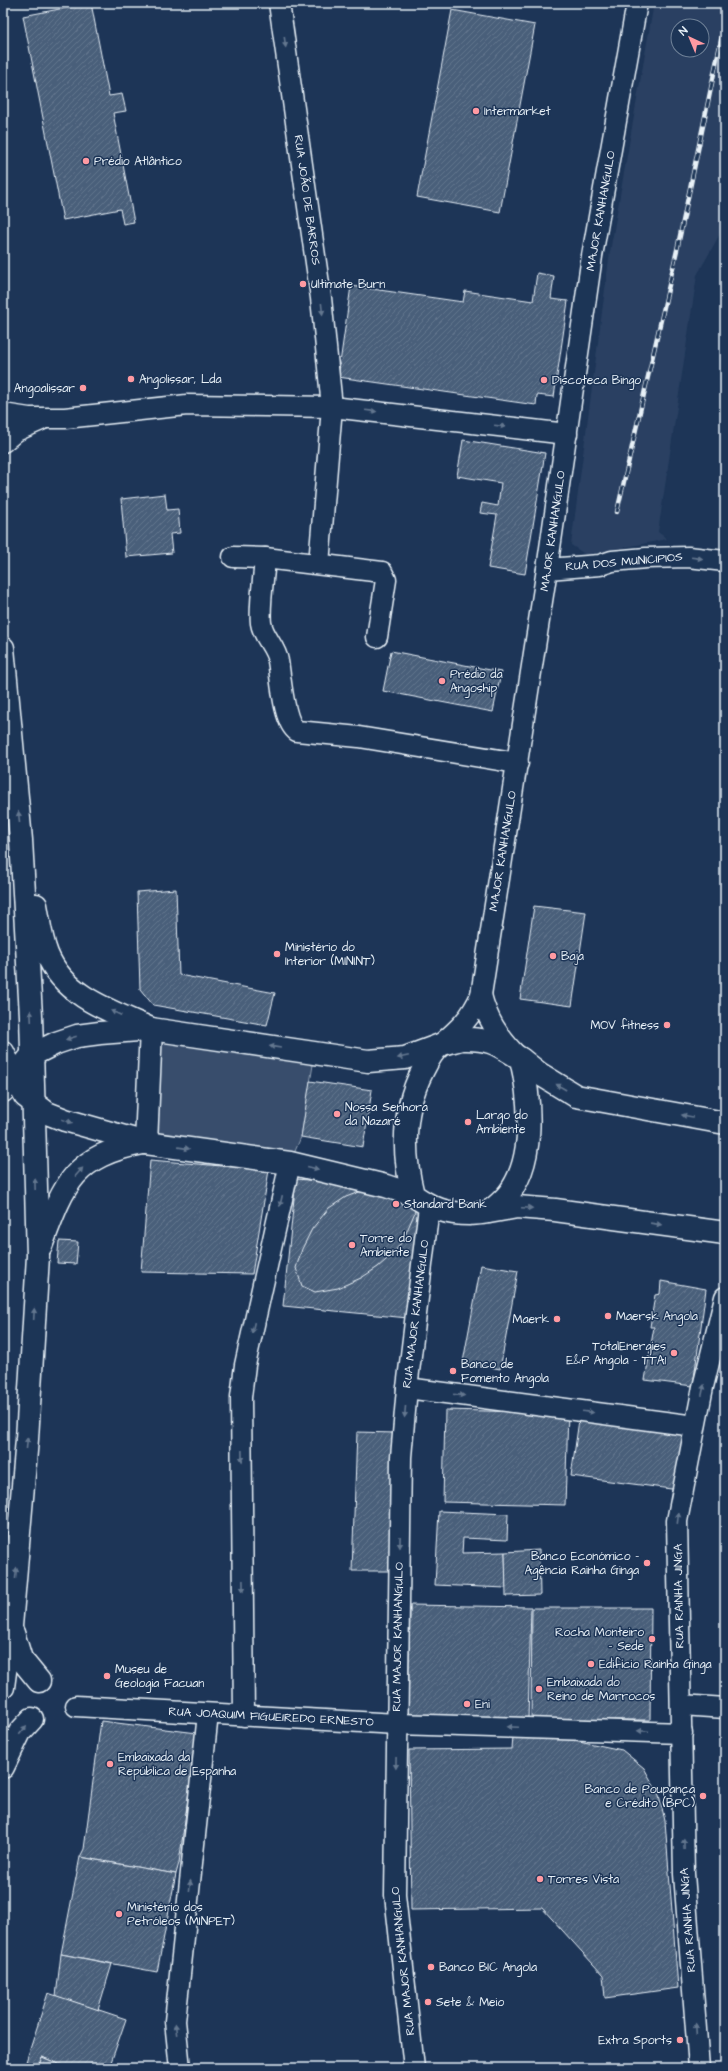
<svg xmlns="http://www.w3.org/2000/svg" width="728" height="2071" font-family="'Architects Daughter',sans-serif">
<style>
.built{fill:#2a4162;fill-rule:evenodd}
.grass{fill:#374d6c;stroke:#909fb2}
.building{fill:url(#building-hatch);stroke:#e8f1f8}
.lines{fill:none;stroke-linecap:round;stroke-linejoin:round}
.minor-casing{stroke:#e8f1f8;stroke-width:23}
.major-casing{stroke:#e8f1f8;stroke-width:25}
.minor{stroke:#1d3557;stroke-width:20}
.major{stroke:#1d3557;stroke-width:22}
.rail-casing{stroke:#e8f1f8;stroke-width:4.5}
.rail{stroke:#1d3557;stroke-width:3;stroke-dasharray:9;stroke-linecap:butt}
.oneway{fill:#64778f}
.poi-dot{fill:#ff9aa2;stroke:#1d3557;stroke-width:1.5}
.labels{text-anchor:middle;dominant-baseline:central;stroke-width:3;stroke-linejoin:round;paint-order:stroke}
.poi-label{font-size:12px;fill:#e8f1f8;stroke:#1d3557;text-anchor:start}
.street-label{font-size:12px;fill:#e8f1f8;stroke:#1d3557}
</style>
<defs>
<pattern id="building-hatch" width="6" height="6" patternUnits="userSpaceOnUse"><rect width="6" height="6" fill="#495e7a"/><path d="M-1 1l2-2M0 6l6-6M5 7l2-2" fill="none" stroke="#63768e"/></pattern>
</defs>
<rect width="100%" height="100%" fill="#1d3557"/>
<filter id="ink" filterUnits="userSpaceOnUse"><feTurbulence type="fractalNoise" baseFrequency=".025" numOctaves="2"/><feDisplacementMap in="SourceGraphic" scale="8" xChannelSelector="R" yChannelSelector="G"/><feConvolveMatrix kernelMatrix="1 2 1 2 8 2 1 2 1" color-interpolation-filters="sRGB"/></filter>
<g filter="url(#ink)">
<path class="built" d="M654,3H725V225L697,275L658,532L667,539L586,555L571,545L610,252ZM678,26H702V50H678Z"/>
<path class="grass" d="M151,1029L315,1053L301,1137L290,1163L146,1143Z"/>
<g class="building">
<path d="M91,3L109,96L122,94L126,111L113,113L134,222L123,224L120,209L63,220L23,16Z"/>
<path d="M452,10L535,25L500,212L417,197Z"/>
<path d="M537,273L554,276L551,299L568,301L554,397L537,395L536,405L338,377L351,286L463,302L465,291L533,301Z"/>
<path d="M463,440L545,453L525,574L488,568L497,515L480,513L482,503L498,506L501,483L457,476Z"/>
<path d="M165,494L167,510L178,509L180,533L170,534L172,553L126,557L121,499Z"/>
<path d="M391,651L501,672L493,712L383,691Z"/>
<path d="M176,889L179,975L275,993L267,1025L153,1005L140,989L137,892Z"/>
<path d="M534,906L586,912L572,1006L520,999Z"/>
<path d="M310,1081L372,1090L363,1147L301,1137Z"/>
<path d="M150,1160L269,1170L252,1274L141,1272Z"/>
<path d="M296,1179L342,1183L416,1201L418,1217L408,1318L283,1306Z"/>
<path d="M367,1189L412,1202L415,1212L403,1240L394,1253L378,1267L361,1278L338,1288L315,1292L302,1286L296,1268L302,1249L312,1229L329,1208L346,1197Z"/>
<path d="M59,1241L78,1242L76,1264L57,1263Z"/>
<path d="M481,1265L518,1271L500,1369L463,1362Z"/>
<path d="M661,1281L706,1289L693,1386L645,1380L654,1327H650L655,1295L660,1294Z"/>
<path d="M445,1410L568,1413L565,1505L443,1502Z"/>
<path d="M580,1413L688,1428L679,1490L571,1476Z"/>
<path d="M357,1432L395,1433L390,1571H352Z"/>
<path d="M439,1511L508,1514L507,1540L463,1538L462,1553L505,1552L506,1588L435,1585Z"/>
<path d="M539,1550L540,1595L506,1596L505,1552Z"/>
<path d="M410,1605L531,1607L528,1720L408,1718Z"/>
<path d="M532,1608H651L650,1720H531Z"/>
<path d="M101,1721L197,1733L179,1863L176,1874L80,1857L84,1849Z"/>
<path d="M513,1737L574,1740L622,1750L644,1768L659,1795L665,1821L678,1988L605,1998L603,1975L542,1908L411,1910L409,1750L512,1749Z"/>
<path d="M80,1857L176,1874L157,1972L61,1954Z"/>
<path d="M61,1954L112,1964L98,2010L56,1996Z"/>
<path d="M48,1993L126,2019L109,2068H68L42,2057L38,2068H24Z"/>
<path d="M42,2057L68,2068H38Z"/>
</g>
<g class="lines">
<g class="minor-casing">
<g id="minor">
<path d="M279,3L321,298L332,407L319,564"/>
<path d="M3,414L29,418H65L187,405L332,407L567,434"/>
<path d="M3,442L16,431L41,420"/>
<path d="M233,557L265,558"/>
<path d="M547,569L600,565L612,561L646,558L688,557L725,561"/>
<path d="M377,637L386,580L382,572L265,558C264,575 259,607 261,623C263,637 276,647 278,661C281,677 283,722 297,731L359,737L518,763"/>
<path d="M481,995C487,1019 498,1036 515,1054"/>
<path d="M440,1045C459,1029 471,1018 481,995L547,569L592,256L637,3"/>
<path d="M407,1388L695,1426"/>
<path d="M682,1705L725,1708"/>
<path d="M76,1706L397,1724L682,1733"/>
<path d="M244,1716L241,1397L245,1365L290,1163"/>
<path d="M180,2068L175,2021L208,1714"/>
<path d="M414,2068L395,1895L401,1457L407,1388L429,1207"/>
<path d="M699,2068L684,1874L677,1521L703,1387L725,1297"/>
</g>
</g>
<g class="major-casing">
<g id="major">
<path d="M3,648L21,840L31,1016L38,1256L27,1439L11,1626L3,1687"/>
<path d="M36,905C39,921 41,939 47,954C64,996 110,1011 149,1028"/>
<path d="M461,1039C490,1038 497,1044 521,1059C531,1101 536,1166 504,1199C500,1203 493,1210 487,1212C481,1214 475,1213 469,1214C446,1214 431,1208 413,1195C402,1152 402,1110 423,1070C427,1062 433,1050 441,1045C446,1042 455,1041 461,1039Z"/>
<path d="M3,1052L25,1096L47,1113L65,1120L146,1143L290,1163L386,1186L413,1195"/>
<path d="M521,1059L540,1074L576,1096L725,1123"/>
<path d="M3,1091L32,1055L56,1043L77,1036L100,1033L151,1029L368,1061L405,1058L440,1045"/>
<path d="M146,1143L151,1029"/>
<path d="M489,1212L517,1207L555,1210L725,1233"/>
<path d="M41,1246C64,1184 73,1156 143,1143"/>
<path d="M13,1633L21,1659L39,1681"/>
<path d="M3,1767L20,1732L32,1719"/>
</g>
</g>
<use href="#minor" class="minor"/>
<use href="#major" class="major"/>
<g class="rail-casing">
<path id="rail" d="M617,512L677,250L725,21"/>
</g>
<use href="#rail" class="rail"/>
</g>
<defs><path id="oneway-solid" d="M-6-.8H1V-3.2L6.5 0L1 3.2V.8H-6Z"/></defs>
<g class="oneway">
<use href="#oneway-solid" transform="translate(285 42) rotate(82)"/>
<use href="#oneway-solid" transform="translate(322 309) rotate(84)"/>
<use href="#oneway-solid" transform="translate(371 411) rotate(7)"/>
<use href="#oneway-solid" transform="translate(500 426) rotate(7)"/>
<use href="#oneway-solid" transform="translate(697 558) rotate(7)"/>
<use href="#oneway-solid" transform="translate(19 817) rotate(-95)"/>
<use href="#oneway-solid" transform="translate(116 1013) rotate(-156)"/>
<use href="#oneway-solid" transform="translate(31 1016) rotate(-93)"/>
<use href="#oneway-solid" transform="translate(71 1038) rotate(163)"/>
<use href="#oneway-solid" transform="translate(275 1047) rotate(-171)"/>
<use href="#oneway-solid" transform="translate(403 1057) rotate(168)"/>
<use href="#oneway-solid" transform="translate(561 1087) rotate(-150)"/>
<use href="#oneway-solid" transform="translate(687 1116) rotate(-170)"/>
<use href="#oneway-solid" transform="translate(67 1121) rotate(17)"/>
<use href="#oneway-solid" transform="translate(184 1148) rotate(8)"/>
<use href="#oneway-solid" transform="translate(313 1168) rotate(14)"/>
<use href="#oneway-solid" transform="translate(79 1172) rotate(-48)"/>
<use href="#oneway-solid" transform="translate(35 1184) rotate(-92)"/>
<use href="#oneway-solid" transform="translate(281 1201) rotate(103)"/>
<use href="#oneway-solid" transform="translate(527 1208) rotate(3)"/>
<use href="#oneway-solid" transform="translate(656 1224) rotate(8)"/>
<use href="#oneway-solid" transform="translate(34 1314) rotate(-87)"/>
<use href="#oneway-solid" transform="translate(253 1328) rotate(103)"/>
<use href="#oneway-solid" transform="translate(703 1390) rotate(-78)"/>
<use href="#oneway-solid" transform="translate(459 1395) rotate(7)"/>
<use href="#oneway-solid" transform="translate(405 1412) rotate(95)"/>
<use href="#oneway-solid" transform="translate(588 1412) rotate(7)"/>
<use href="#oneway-solid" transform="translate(27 1443) rotate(-85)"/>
<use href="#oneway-solid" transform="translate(242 1456) rotate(89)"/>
<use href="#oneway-solid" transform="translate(678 1518) rotate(-83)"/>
<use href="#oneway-solid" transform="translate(400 1542) rotate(91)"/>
<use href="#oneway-solid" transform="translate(16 1573) rotate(-85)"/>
<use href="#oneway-solid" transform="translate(243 1586) rotate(89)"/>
<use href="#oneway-solid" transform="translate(513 1727) rotate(-178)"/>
<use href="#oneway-solid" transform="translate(23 1730) rotate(-52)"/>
<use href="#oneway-solid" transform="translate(643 1731) rotate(-178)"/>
<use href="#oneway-solid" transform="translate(396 1763) rotate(91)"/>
<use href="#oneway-solid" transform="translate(684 1844) rotate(-91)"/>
<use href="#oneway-solid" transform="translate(190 1886) rotate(-84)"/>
<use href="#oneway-solid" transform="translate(176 2029) rotate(-97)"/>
<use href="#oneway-solid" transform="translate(696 2029) rotate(-94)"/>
</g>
</g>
<g class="poi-dot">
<circle cx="476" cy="111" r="4"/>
<circle cx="86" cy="161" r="4"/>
<circle cx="303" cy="284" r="4"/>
<circle cx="131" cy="379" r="4"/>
<circle cx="544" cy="380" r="4"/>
<circle cx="83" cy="388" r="4"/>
<circle cx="442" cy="681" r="4"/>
<circle cx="277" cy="954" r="4"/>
<circle cx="553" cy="956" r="4"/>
<circle cx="667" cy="1025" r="4"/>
<circle cx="337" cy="1114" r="4"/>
<circle cx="468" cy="1122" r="4"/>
<circle cx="396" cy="1204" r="4"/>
<circle cx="352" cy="1245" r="4"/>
<circle cx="608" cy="1316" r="4"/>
<circle cx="557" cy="1319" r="4"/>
<circle cx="674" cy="1353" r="4"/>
<circle cx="453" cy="1371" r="4"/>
<circle cx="647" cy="1563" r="4"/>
<circle cx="652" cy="1639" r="4"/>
<circle cx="591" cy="1664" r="4"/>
<circle cx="107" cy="1676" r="4"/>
<circle cx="539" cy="1689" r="4"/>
<circle cx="467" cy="1704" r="4"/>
<circle cx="110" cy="1764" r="4"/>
<circle cx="703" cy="1796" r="4"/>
<circle cx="540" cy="1879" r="4"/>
<circle cx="119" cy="1914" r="4"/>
<circle cx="431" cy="1967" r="4"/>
<circle cx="428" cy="2002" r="4"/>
<circle cx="680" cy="2040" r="4"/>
</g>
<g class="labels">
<g class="poi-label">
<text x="484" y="111">Intermarket</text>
<text x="94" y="161">Prédio Atlântico</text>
<text x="311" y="284">Ultimate Burn</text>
<text x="139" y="379">Angolissar, Lda</text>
<text x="552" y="380">Discoteca Bingo</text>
<text x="75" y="388" text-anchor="end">Angoalissar</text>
<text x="450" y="674">Prédio da<tspan x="450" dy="14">Angoship</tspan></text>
<text x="285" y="947">Ministério do<tspan x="285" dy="14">Interior (MININT)</tspan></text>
<text x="561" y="956">Baja</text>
<text x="659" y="1025" text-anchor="end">MOV fitness</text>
<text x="345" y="1107">Nossa Senhora<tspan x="345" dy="14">da Nazaré</tspan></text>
<text x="476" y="1115">Largo do<tspan x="476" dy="14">Ambiente</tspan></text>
<text x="404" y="1204">Standard Bank</text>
<text x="360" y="1238">Torre do<tspan x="360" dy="14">Ambiente</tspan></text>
<text x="616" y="1316">Maersk Angola</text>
<text x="549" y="1319" text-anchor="end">Maerk</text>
<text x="666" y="1346" text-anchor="end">TotalEnergies<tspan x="666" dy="14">E&amp;P Angola - TTA1</tspan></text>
<text x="461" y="1364">Banco de<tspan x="461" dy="14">Fomento Angola</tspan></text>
<text x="639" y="1556" text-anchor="end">Banco Económico -<tspan x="639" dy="14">Agência Rainha Ginga</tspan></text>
<text x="644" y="1632" text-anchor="end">Rocha Monteiro<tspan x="644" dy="14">- Sede</tspan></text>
<text x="599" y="1664">Edifício Rainha Ginga</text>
<text x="115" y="1669">Museu de<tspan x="115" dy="14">Geologia Facuan</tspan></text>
<text x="547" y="1682">Embaixada do<tspan x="547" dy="14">Reino de Marrocos</tspan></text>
<text x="475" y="1704">Eni</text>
<text x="118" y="1757">Embaixada da<tspan x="118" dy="14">República de Espanha</tspan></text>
<text x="695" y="1789" text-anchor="end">Banco de Poupança<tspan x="695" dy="14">e Crédito (BPC)</tspan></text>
<text x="548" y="1879">Torres Vista</text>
<text x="127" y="1907">Ministério dos<tspan x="127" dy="14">Petróleos (MINPET)</tspan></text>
<text x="439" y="1967">Banco BIC Angola</text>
<text x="436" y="2002">Sete &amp; Meio</text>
<text x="672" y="2040" text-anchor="end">Extra Sports</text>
</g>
<g class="street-label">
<text transform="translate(307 200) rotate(82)">RUA JOÃO DE BARROS</text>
<text transform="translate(601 211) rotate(-80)">MAJOR KANHANGULO</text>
<text transform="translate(553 531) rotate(-82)">MAJOR KANHANGULO</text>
<text transform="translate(624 562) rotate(-5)">RUA DOS MUNICIPIOS</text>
<text transform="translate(503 851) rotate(-81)">MAJOR KANHANGULO</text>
<text transform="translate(416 1314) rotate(-83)">RUA MAJOR KANHANGULO</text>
<text transform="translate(679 1596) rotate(-91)">RUA RAINHA JINGA</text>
<text transform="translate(398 1637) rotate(-89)">RUA MAJOR KANHANGULO</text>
<text transform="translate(271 1717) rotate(3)">RUA JOAQUIM FIGUEIREDO ERNESTO</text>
<text transform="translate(688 1920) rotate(-94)">RUA RAINHA JINGA</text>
<text transform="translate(403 1961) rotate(-96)">RUA MAJOR KANHANGULO</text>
</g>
</g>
<rect width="728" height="2071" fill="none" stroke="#1d3557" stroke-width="16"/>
<rect x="8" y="8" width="712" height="2055" fill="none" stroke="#e8f1f8" stroke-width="1.5" filter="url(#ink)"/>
<g transform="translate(690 38) rotate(316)"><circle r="19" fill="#1d3557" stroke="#6e8097"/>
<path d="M0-3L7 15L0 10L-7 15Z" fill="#ff9aa2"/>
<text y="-6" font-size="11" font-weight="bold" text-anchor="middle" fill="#e8f1f8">N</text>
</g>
</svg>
